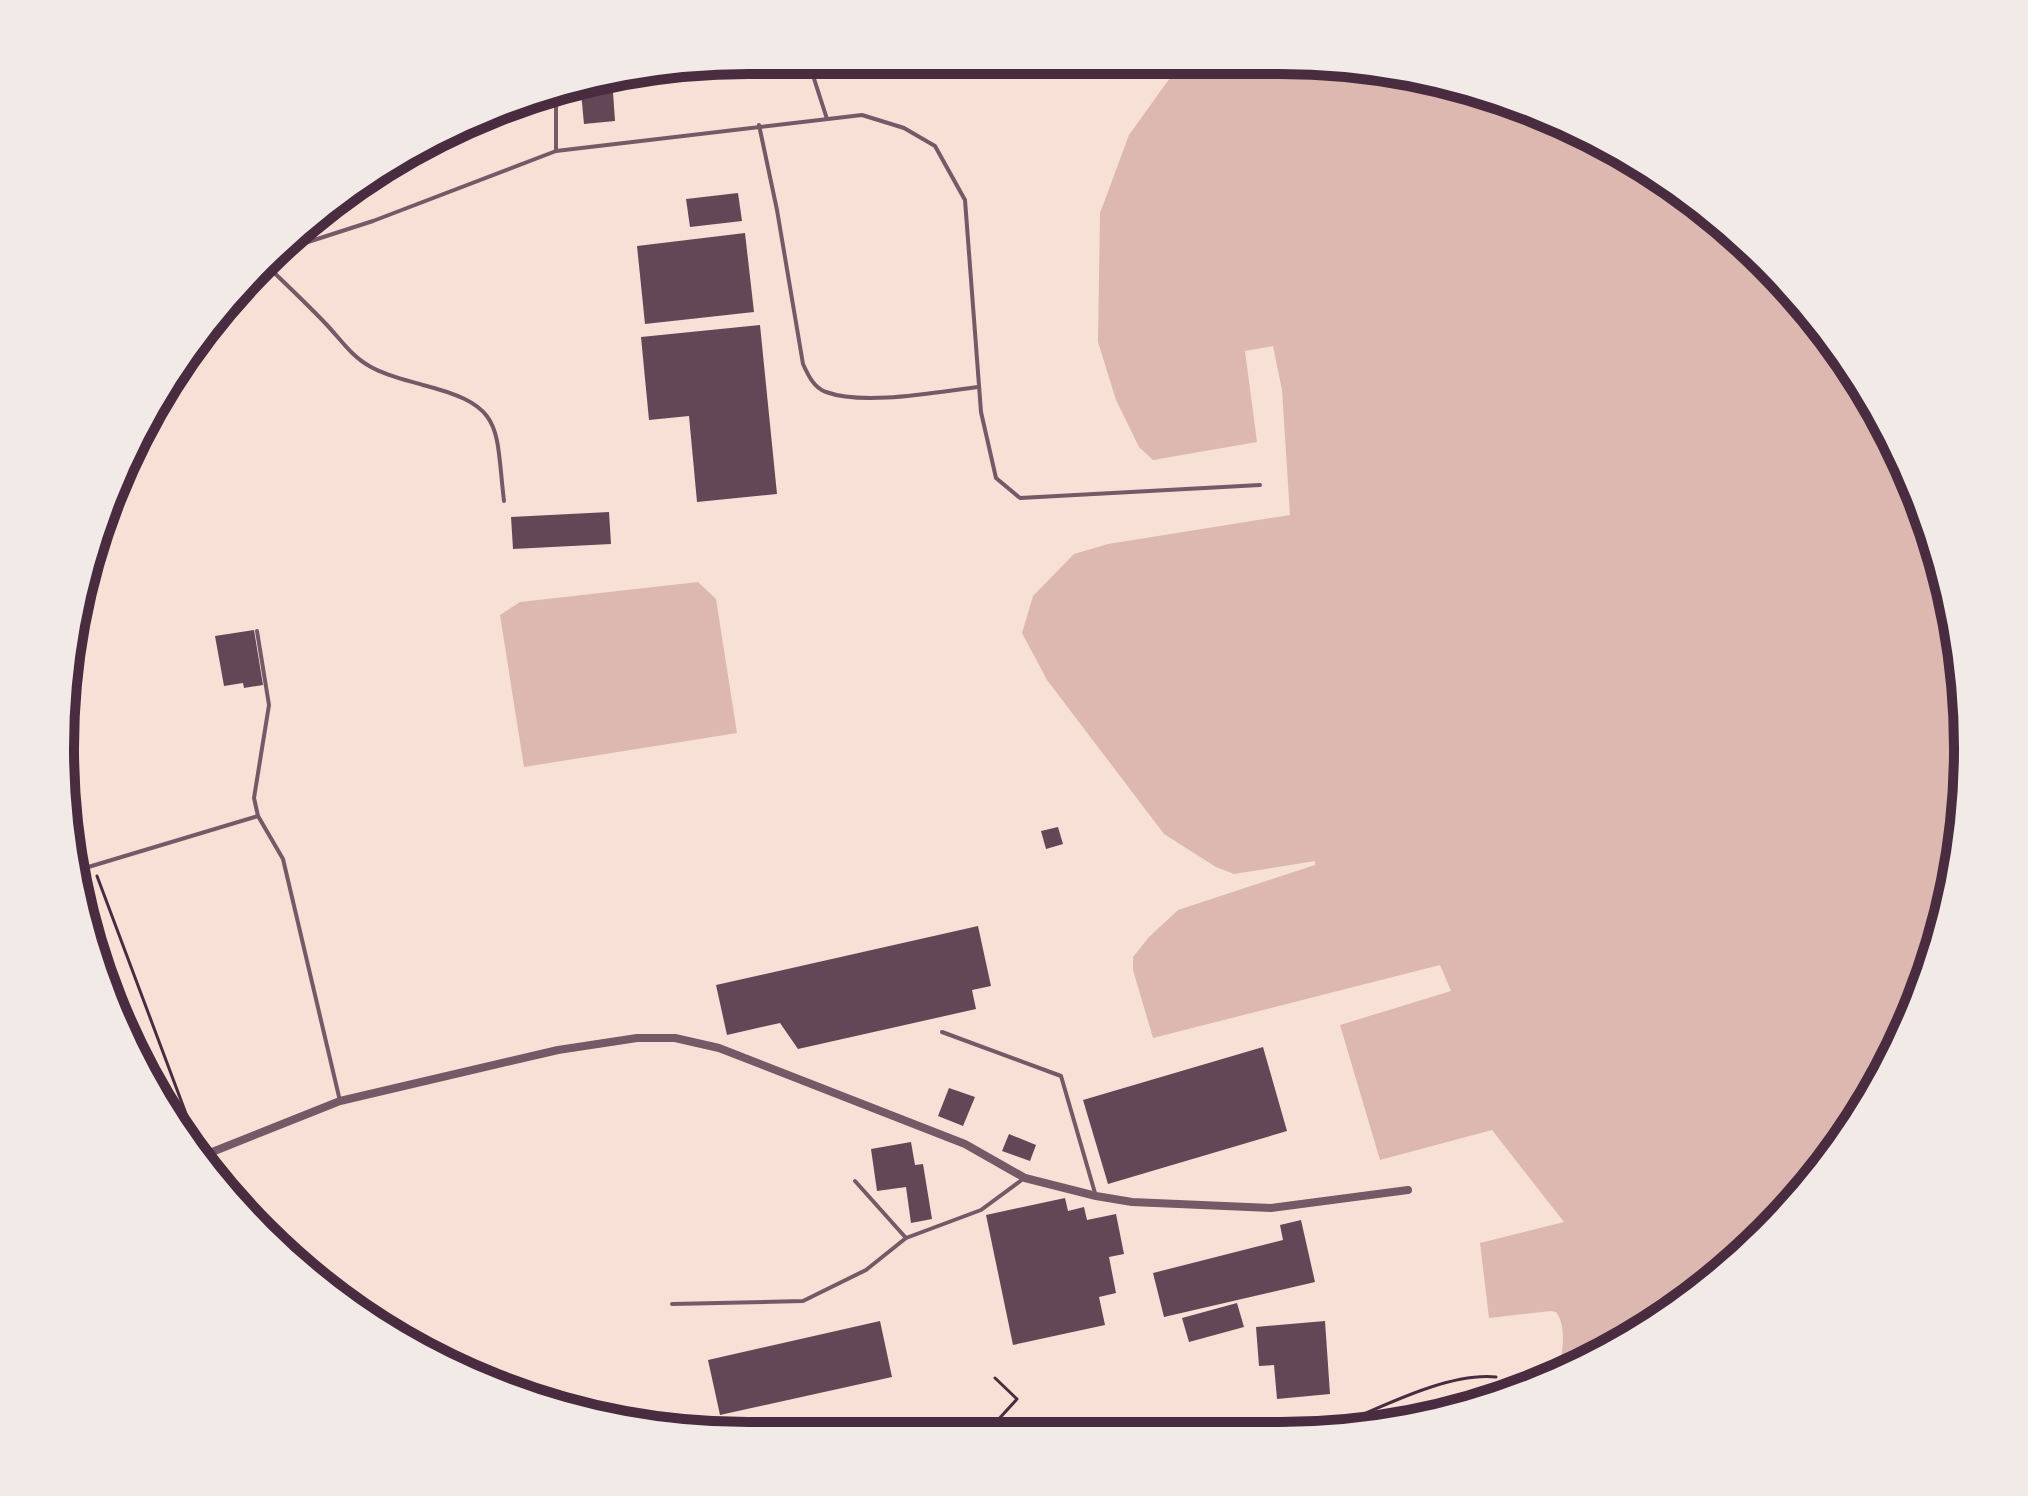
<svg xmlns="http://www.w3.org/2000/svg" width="2028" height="1496" font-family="Georgia,serif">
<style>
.water{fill:#dcb8b0}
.building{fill:#644757}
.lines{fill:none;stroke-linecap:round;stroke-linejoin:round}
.path{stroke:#4a2c40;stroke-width:3}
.service{stroke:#755966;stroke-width:4}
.minor{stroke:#755966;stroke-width:8}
.rim{fill:none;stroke:#4a2c40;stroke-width:10}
</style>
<rect width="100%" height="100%" fill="#f7e1d7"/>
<g class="water">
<path d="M1182,61H1325L1458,83L1662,176L1826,329L1897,443L1944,569L1966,703L1962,837L1932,969L1876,1092L1798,1201L1699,1294L1553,1378C1563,1361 1568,1328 1556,1312L1551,1311L1489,1318L1480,1243L1564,1222L1492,1130L1380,1160L1340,1025L1451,991L1440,965L1153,1038L1133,970V957L1149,937L1178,910L1315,865V861L1234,874L1216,867L1164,834L1047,680L1022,633L1033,596L1074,554L1108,544L1290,515L1282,390L1273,346L1245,351L1257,442L1153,460L1139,447L1116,400L1098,342L1100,213L1129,135Z"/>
<path d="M698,582L716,599L737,733L524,767L500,615L520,602Z"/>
</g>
<g class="building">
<path d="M612,78L615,121L584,124L580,82Z"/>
<path d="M738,193L742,221L690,227L686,199Z"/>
<path d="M745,233L754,312L645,324L637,246Z"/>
<path d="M760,325L777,494L697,502L689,416L649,420L641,337Z"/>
<path d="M609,512L611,544L513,549L511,517Z"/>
<path d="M254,630L263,685L244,688L243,683L224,686L215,636Z"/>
<path d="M1058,827L1063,844L1046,849L1041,831Z"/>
<path d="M978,926L991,986L972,990L976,1009L798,1049L780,1023L727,1035L716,985Z"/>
<path d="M1263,1047L1287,1131L1108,1184L1083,1100Z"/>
<path d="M949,1088L975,1097L963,1126L938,1116Z"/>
<path d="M1009,1134L1036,1145L1030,1161L1002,1151Z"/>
<path d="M911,1142L915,1165L923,1164L932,1219L911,1223L906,1187L877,1191L871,1149Z"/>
<path d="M1065,1198L1068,1211L1084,1207L1087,1220L1116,1214L1124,1254L1109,1257L1116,1293L1099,1297L1105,1325L1013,1345L986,1215Z"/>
<path d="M1301,1220L1315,1282L1164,1317L1153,1273L1283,1240L1280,1225Z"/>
<path d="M1237,1303L1244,1327L1189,1342L1182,1318Z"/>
<path d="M880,1321L892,1377L720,1415L708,1360Z"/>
<path d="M1325,1321L1330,1394L1277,1399L1274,1365L1259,1366L1256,1327Z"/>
</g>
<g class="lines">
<g class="path">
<path d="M97,876L197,1143"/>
<path d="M1327,1430C1374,1411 1445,1372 1496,1377"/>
<path d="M986,1433L1017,1399L995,1378"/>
</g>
<g class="service">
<path d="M808,60L827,119"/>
<path d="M556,90V151"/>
<path d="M759,125L777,210L803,364C808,375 814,388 826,392C864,406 937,392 978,387"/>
<path d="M280,251L373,221L556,151L862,115L904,128L935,146L965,200L981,412L996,478L1020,498L1260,485"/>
<path d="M265,264C286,284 307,304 327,325C341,340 352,357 371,367C387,376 406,380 423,385C505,406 495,425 504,501"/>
<path d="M257,631L269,705L254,798L258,816L283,859L340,1101"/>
<path d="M75,871L258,816"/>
<path d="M942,1032L1061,1076L1095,1193"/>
<path d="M855,1181L906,1238L981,1210L1023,1179"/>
<path d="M672,1304L803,1301L866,1270L906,1238"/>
</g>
<path class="minor" d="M197,1158L340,1101L558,1050L637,1038H675L719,1048L965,1144L1025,1178L1096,1196L1132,1202L1271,1208L1408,1190"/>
</g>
<path d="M0 0H2028V1496H0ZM748 74H1280A674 674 0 0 1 1954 748V748A674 674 0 0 1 1280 1422H748A674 674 0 0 1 74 748V748A674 674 0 0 1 748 74Z" fill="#f1eae7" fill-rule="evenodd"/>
<path class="rim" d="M748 74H1280A674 674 0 0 1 1954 748V748A674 674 0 0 1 1280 1422H748A674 674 0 0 1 74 748V748A674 674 0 0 1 748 74Z"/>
</svg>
